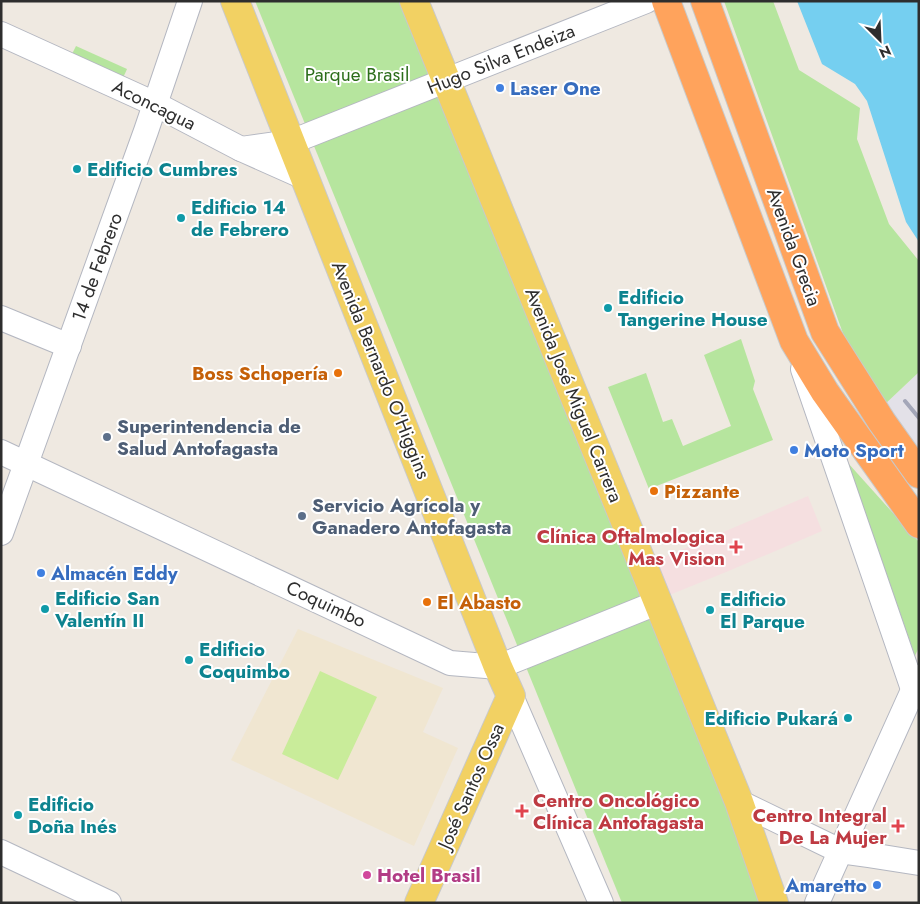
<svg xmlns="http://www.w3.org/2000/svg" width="920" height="904" font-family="Jost,sans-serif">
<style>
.industrial{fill:#e3e1e8}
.education{fill:#f0e6d1}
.medical{fill:#f5dfe0}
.green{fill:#b6e59e}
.pitch{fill:#c9ec9a}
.water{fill:#75cff0}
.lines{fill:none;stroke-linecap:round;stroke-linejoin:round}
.minor-casing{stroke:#b4b7c1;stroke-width:26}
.major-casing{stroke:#c9c9c9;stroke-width:30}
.highway-casing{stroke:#c9c9c9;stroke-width:30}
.minor{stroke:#fff;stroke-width:24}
.major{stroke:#f2d163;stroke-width:28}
.highway{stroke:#ffa35c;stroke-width:28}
.rail{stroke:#a3a6b8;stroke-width:4}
.shop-dot{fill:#3f7fe0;stroke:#fff;stroke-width:2}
.culture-dot{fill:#0f9aa8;stroke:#fff;stroke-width:2}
.food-dot{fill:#e8710a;stroke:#fff;stroke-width:2}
.service-dot{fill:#5c6f8a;stroke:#fff;stroke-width:2}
.health-dot{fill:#e0444e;stroke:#fff;stroke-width:2}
.hotel-dot{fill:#d1479c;stroke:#fff;stroke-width:2}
.labels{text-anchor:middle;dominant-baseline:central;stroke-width:4;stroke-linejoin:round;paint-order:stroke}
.street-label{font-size:19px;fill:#2e2e2e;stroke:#fff}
.park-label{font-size:19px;fill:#2c6e1b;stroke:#fff}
.shop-label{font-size:19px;font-weight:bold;fill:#366cbe;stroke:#fff;text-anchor:start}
.culture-label{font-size:19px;font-weight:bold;fill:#0d838f;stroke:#fff;text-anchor:start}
.food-label{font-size:19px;font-weight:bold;fill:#c56008;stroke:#fff;text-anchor:start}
.service-label{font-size:19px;font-weight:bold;fill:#4e5e75;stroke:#fff;text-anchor:start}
.health-label{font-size:19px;font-weight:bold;fill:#be3a42;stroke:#fff;text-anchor:end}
.hotel-label{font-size:19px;font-weight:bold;fill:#b23c85;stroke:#fff;text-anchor:start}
</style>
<rect width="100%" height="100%" fill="#efe9e1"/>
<path class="industrial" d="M919,372V448L883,406Z"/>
<path class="education" d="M298,629L443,688L423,732L458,748L414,846L231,760Z"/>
<path class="medical" d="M808,496L822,531L731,570L667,596L648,564Z"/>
<g class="green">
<path d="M255,1H401L765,903H622Z"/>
<path d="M724,1H773L799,70L860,108L857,139L889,224L919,261V372L883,406L850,353Z"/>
<path d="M76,46L127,69L123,78L72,54Z"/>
<path d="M741,339L755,381L753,389L773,440L649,489L608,387L646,373L663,422L672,419L683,446L731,426L704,355Z"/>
<path d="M848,463L919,542V647L915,656Z"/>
</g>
<path class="pitch" d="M320,671L377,697L338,780L282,754Z"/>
<path class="water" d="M797,1H919V242L906,222L867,101L855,84L822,64Z"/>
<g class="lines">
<g class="minor-casing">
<g id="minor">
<path d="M1,34L155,104L241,149L306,178"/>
<path d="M241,149L291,142L646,1"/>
<path d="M1,318L69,346"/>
<path d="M803,369L913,689"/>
<path d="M1,452L450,663L498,667L659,602"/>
<path d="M1,533L146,131L190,1"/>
<path d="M511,696L601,903"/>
<path d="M739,802L840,851L869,855L919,863"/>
<path d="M1,852L109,903"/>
<path d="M817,903L919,677"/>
</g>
</g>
<g class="major-casing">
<g id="major">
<path d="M235,1L498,667L511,696L419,903"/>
<path d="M414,1L739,802L774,903"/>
</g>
</g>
<g class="highway-casing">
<g id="highway">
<path d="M666,1L794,341L825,392L919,524"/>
<path d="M705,1L825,332L882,422L919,474"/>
</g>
</g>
<use href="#minor" class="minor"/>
<use href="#major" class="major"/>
<use href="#highway" class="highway"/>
<path class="rail" d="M905,401L919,418"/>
</g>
<g class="shop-dot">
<circle cx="500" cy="88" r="5"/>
<circle cx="794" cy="450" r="5"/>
<circle cx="41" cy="573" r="5"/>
<circle cx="877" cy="885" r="5"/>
</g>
<g class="culture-dot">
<circle cx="77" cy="169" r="5"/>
<circle cx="181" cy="218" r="5"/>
<circle cx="608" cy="308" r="5"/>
<circle cx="45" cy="609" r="5"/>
<circle cx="710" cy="610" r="5"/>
<circle cx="189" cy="660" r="5"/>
<circle cx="848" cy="718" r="5"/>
<circle cx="18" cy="815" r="5"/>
</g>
<g class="food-dot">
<circle cx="338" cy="373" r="5"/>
<circle cx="654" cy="491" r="5"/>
<circle cx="427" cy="602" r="5"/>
</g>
<g class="service-dot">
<circle cx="107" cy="437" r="5"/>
<circle cx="302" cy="516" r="5"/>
</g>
<g class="health-dot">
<path d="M733.5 539.5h5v5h5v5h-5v5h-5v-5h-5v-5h5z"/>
<path d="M519.5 803.5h5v5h5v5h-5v5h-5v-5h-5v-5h5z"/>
<path d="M895.5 818.5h5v5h5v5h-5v5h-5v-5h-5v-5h5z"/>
</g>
<circle class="hotel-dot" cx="367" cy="875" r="5"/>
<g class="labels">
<g class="street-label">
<text transform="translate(501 59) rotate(-22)">Hugo Silva Endeiza</text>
<text transform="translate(154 105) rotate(26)">Aconcagua</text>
<text transform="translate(794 247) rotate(70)">Avenida Grecia</text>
<text transform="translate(97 267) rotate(-70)">14 de Febrero</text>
<text transform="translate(381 370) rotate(68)">Avenida Bernardo O'Higgins</text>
<text transform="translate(574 395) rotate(68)">Avenida José Miguel Carrera</text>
<text transform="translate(326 604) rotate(25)">Coquimbo</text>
<text transform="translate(471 786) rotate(-66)">José Santos Ossa</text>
</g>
<g class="park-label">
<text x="357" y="74">Parque Brasil</text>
</g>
<g class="shop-label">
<text x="510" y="88">Laser One</text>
<text x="804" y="450">Moto Sport</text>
<text x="51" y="573">Almacén Eddy</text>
<text x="867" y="885" text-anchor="end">Amaretto</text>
</g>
<g class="culture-label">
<text x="87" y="169">Edificio Cumbres</text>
<text x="191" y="207">Edificio 14<tspan x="191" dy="22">de Febrero</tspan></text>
<text x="618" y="297">Edificio<tspan x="618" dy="22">Tangerine House</tspan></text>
<text x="55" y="598">Edificio San<tspan x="55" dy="22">Valentín II</tspan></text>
<text x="720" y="599">Edificio<tspan x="720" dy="22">El Parque</tspan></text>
<text x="199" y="649">Edificio<tspan x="199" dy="22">Coquimbo</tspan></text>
<text x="838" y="718" text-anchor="end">Edificio Pukará</text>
<text x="28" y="804">Edificio<tspan x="28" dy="22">Doña Inés</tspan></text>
</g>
<g class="food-label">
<text x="328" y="373" text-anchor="end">Boss Schopería</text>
<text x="664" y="491">Pizzante</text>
<text x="437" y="602">El Abasto</text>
</g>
<g class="service-label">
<text x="117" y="426">Superintendencia de<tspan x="117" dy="22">Salud Antofagasta</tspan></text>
<text x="312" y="505">Servicio Agrícola y<tspan x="312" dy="22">Ganadero Antofagasta</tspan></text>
</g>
<g class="health-label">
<text x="725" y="536">Clínica Oftalmologica<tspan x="725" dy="22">Mas Vision</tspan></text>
<text x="533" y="800" text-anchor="start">Centro Oncológico<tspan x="533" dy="22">Clínica Antofagasta</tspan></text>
<text x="887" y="815">Centro Integral<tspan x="887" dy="22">De La Mujer</tspan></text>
</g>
<g class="hotel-label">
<text x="377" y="875">Hotel Brasil</text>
</g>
</g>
<rect width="920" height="904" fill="none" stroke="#2e2e2e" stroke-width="5"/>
<g transform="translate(880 40) rotate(156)" stroke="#ffffff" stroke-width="4" paint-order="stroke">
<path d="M0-4L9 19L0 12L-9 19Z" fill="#2e2e2e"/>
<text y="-8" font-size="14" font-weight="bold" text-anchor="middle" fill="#2e2e2e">N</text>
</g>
</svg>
